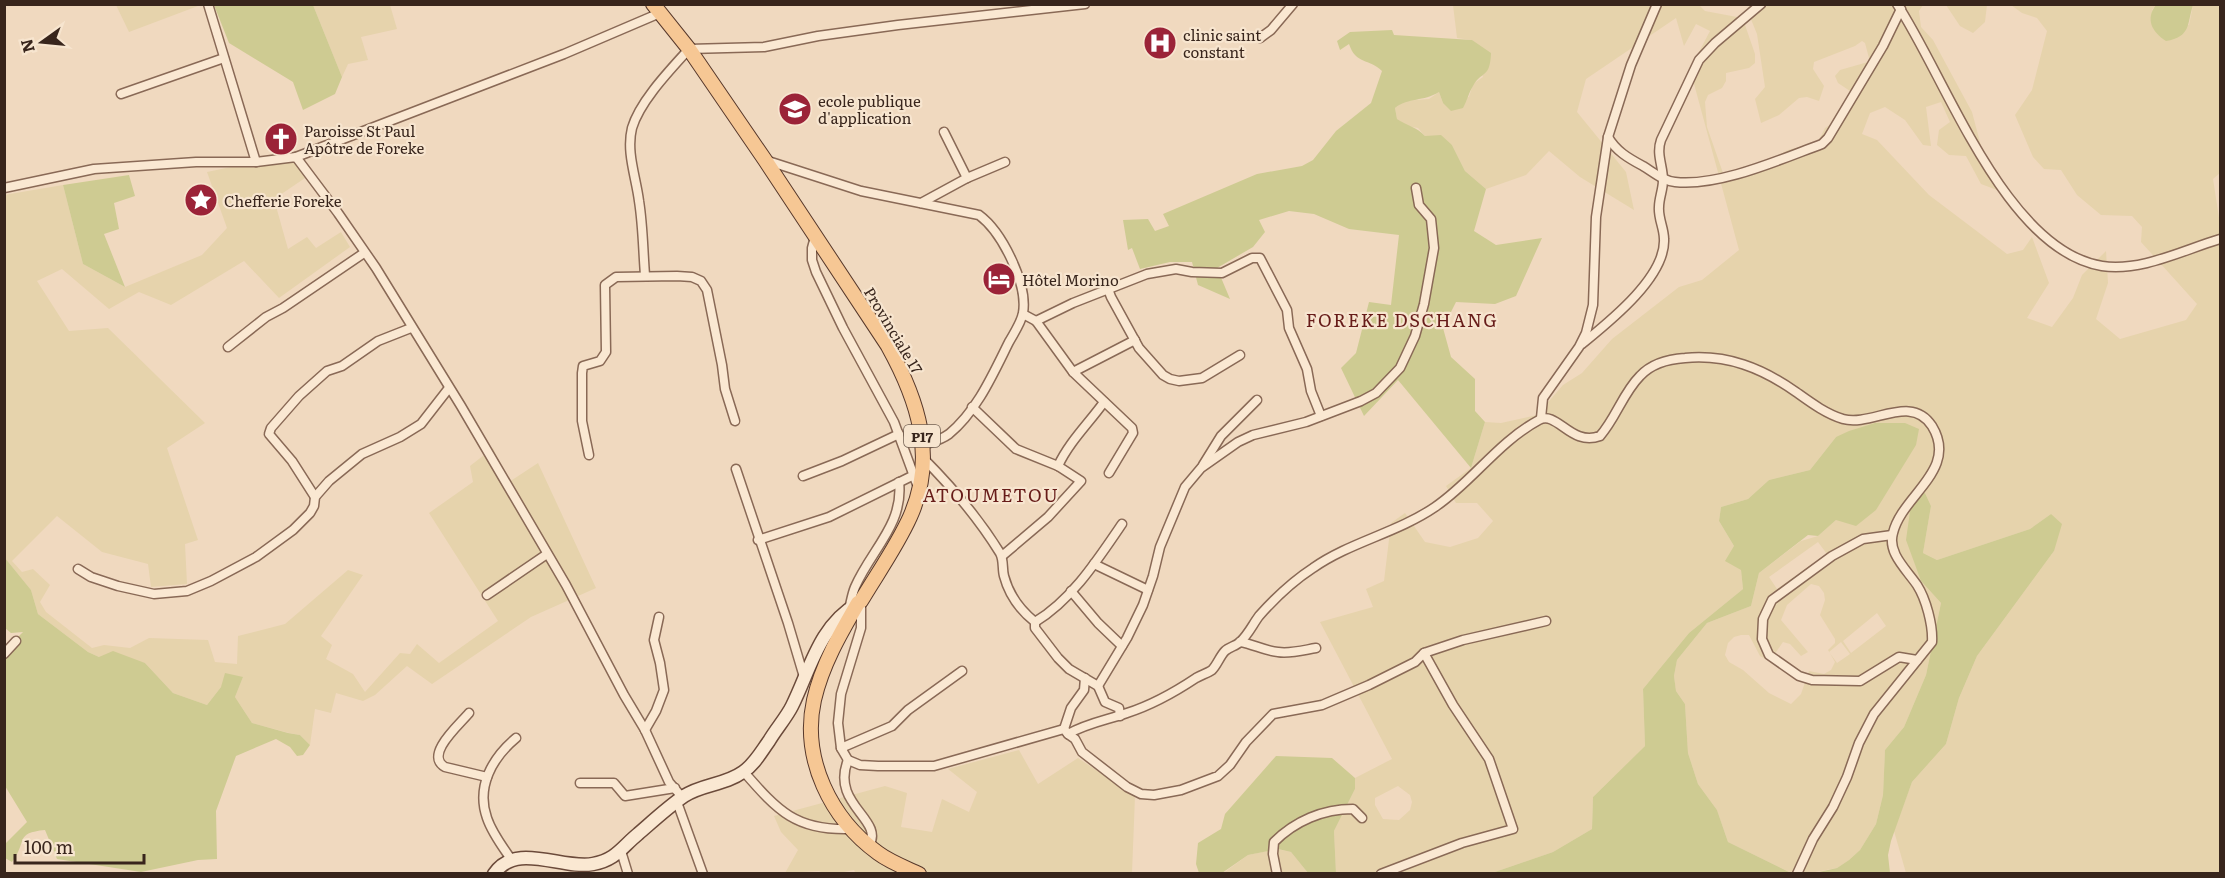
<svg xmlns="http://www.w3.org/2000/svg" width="2225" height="878" font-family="Literata,serif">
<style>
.farmland{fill:#e6d3ac;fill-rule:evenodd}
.green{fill:#cecb92}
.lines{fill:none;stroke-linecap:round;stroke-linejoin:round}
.street-casing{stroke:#896956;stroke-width:11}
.secondary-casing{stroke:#6b4a3a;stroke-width:15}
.primary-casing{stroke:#57382b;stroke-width:16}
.street{stroke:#fae8d2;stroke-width:8}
.secondary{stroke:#fae8d2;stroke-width:12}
.primary{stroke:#f6c794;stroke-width:14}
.labels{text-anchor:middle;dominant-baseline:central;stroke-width:4.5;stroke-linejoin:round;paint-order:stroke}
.shield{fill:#f7e5cf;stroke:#715f52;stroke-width:1.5}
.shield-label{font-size:14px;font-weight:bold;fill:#38251c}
.poi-label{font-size:15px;fill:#38251c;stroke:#f7e5cf;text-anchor:start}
.street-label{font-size:15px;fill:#38251c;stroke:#f7e5cf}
.quarter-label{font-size:18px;letter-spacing:1.5px;fill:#671c19;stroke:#f7e5cf}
</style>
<rect width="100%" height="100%" fill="#f0d9bf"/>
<g class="farmland">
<path d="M1698,4L1705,11L1737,17L1744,22L1755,54V63L1749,68L1726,73V81L1722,88L1708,95L1705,102L1707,127L1723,173L1767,161L1788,150L1818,142L1825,128L1838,120L1849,99L1850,91L1838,83L1835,76L1840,70L1868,62L1869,58L1865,43L1862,41L1855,46L1814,62L1813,69L1824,86L1819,101L1807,97L1799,98L1779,115L1761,123L1755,99L1765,87L1757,34L1748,12L1749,5H1923L1919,11L1921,27L1933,40L1972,112L1981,146L1998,174L1997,190L1981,184L1966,156L1949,155L1937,145L1939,130L1950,122L1941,102L1926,107L1931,146L1923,145L1905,120L1885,107L1870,113L1862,134L1877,140L1929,195L2007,254L2023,250L2032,237L2049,283L2027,318L2052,327L2073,298L2082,275L2106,251L2108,283L2096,319L2120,339L2186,320L2197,304L2141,242L2142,227L2132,216L2101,215L2077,195L2061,170L2044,169L2033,157L2015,115L2032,90L2047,31L2037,18L2022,13L2011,5H2156L2152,10L2189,25L2193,5H2220V173L2213,179L2220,224V873H1906L1894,831L1912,782L1946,744L1959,698L1977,656L2054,551L2051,514L2030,529L1937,560L1923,553L1931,506L1925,493L1921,581L1941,603L1926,675L1904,727L1885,750L1883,795L1876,824L1860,850L1849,860L1837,868L1810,873H1791L1728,842L1717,810L1698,784L1688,753L1685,704L1676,691L1674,676L1677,660L1707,623L1751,606L1759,573L1801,541L1818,536L1836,520V437L1810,470L1769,480L1748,499L1721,507L1719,521L1734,546L1741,570L1743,589L1689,633L1643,689L1645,746L1593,797L1592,829L1553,852L1492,873H1336L1334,831L1355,789V778L1392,759L1320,622L1373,607L1366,589L1384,581L1391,523L1405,513L1425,542L1450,547L1478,538L1493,521L1477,503H1456L1446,486L1471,468L1485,422L1501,423L1537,415L1563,385L1582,373L1612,339L1679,287L1702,280L1739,250L1690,69L1710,31L1696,24L1684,46L1676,18L1586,79L1577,112L1626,172L1634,210L1580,177L1549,151L1526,175L1486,189L1465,171L1452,145L1425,136L1418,128L1407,126L1397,119L1395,108L1404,101L1429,99L1439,92L1443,103L1469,97L1473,84L1483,77L1472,40L1457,38L1453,5ZM1818,542L1827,554L1777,589L1769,577ZM1811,584L1819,586L1824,593L1825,600L1820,615L1835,639V643L1828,650L1835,662L1831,670L1824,674L1809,671L1801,694L1791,704L1769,693L1743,670L1729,662L1725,655L1728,643L1734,637L1741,635H1749L1760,656L1767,660L1774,655L1783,642L1790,644L1801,656L1808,652L1781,620L1787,605ZM1877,613L1886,626L1851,653L1843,641ZM1841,642L1850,654L1837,663L1829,652ZM1398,786L1410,795L1412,802L1410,810L1399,820L1383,819L1375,805V798Z"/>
<path d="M198,5V6L129,32L116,5Z"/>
<path d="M313,5H390L397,29L361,37L368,60L348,64L342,77Z"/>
<path d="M1946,5H1987L1985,22L1973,33L1960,26Z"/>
<path d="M259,161H297L308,176L274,199L288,249L307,237L316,248L341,232L350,247L279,298L244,261L171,305L139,292L109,309L62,269L37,281L69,331L108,328L205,423L167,448L198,540L185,544L187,584L151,587L148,564L102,552L57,516L12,561L22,572L33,569L50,585L40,602L46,612L92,648L104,645L130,648L149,638L208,640L215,662L237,664L238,636L285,624L348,570L363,575L321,636L332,645L326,659L353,674L365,692L400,653L410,654L417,644L439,663L498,621L429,513L473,482L470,466L493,448L509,482L538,463L596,588L531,617L432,684L407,666L375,695L363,701L336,693L331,713L315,709L310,745L300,735L289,733L252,723L235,697L243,677L221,687L207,705L173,693L145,663L99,657L88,652L38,614L31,590L5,558L4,195L63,185L83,264L125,287L202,255L227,228L207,172Z"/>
<path d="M1019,750L1038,784L1078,758L1135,796L1132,873L856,874L854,870L839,873H823L819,871L785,873L798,850L781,832L774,816L885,786L907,793L901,827L932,832L942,799L969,812L977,792L948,769Z"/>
<path d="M1277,849L1291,852L1308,873L1222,874L1248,855Z"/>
</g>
<g class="green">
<path d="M214,5H313L342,77L335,94L303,110L293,82L229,43Z"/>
<path d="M2156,5H2193C2187,24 2191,37 2166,41C2152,32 2145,19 2156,5Z"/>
<path d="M1392,30L1394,35L1472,40L1491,53C1490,79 1482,70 1473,86C1469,92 1467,101 1463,108L1451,111L1443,103L1439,92C1423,102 1409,97 1395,108L1397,119C1407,126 1417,127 1425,136L1441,135L1452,145L1465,171L1486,189L1474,231L1496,245L1542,238L1516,296L1495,304L1456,302L1443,328L1451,357L1475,379V411L1485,422L1471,468L1398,380L1364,416L1341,368L1356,353L1369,302L1391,305L1399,235L1349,229L1314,214L1289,211L1259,220L1265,232L1253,247L1217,268L1230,299L1198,285L1192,262H1170L1140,269L1132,248L1128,250L1123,220L1148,219L1155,231L1169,226L1163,214L1257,174L1302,166L1313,160L1336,131L1371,103L1382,71C1369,58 1356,65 1349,44L1340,50L1337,41L1350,32Z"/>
<path d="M129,175L135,196L114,203L119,229L104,234L125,287L83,264L63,185Z"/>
<path d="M1875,423H1905L1919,429L1916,445L1876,510L1856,526L1836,520L1818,536L1808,535L1759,573L1751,606L1707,623L1677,660L1674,676L1676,691L1685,704L1688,753L1698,784L1717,810L1728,842L1791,873H1492L1553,852L1592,829L1593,797L1645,746L1643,689L1689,633L1743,589L1741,570L1725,561L1734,546L1719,521L1721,507L1748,499L1769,480L1810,470L1836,437L1849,431Z"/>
<path d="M1925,493L1931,506L1923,553L1937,560L2030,529L2051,514L2062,524L2054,551L1977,656L1959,698L1946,744L1912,782L1891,841L1888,855L1890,873L1810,874L1837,868L1849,860L1860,850L1876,824L1883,795L1885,750L1904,727L1926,675L1941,603L1921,581L1906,540L1912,497Z"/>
<path d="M5,558L31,590L38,614L88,652L99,657L113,651L145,663L173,693L207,705L221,687L225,673L243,677L235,697L252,723L288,733L300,735L310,745L303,755L297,756L290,747L276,739L236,756L216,811L217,859L198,860L141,872L57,859L45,830C14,833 28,841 12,862L5,858V844L27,822L5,786V650L23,632L11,633L5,628Z"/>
<path d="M1276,756L1332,758L1355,778V789L1334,831L1336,873H1308L1291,852L1278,849L1248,855L1222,873H1199L1196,864L1198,843L1221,829L1225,814Z"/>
</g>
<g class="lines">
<g class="street-casing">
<g id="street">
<path d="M208,4L256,162"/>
<path d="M1897,4C1946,78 2005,250 2102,266C2141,272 2183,250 2220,239"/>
<path d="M1260,38L1271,30L1293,4"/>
<path d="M121,94L224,58"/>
<path d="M944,132L967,178"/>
<path d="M1608,137C1616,151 1628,158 1643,166C1653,172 1663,181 1675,182C1719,187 1781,159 1822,144L1828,138L1883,46L1901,9"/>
<path d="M296,157L564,54L660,13"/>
<path d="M765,160L861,191L979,215C1002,232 1028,284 1023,313C1021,323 1014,333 1009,342C993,374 977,411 949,434C941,440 932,442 923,445"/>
<path d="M4,188L94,169L196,162H256L296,157L338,213L376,268L461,406L566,585L624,695L645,730L669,782L682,797"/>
<path d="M921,203L967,178L1005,162"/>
<path d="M815,237L812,248V260L816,272L843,328L894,422L918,487"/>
<path d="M645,275C643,250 643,226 639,201C636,177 626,152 632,128C640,101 670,70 689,49L764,47L818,36L898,25L1085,4"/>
<path d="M1108,289L1111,297L1139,348L1163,375L1170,379L1179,381L1202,378L1240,355"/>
<path d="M1023,314L1036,321L1073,372L1132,428L1133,433L1109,473"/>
<path d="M1036,321L1073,303L1147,274L1176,269L1192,272L1222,273L1252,258H1260L1287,310L1289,328L1307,369L1311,391L1321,416"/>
<path d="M1582,344C1609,322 1666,277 1664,239C1664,228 1658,218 1659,207C1659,198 1663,190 1663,180C1663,166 1656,154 1661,140L1699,60L1715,43L1761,4"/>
<path d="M228,347L266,317L283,308L364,253"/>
<path d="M1073,372L1135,340"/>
<path d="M972,407L1016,449L1058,466L1081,481L1048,517L1002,556"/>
<path d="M1541,418L1543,398L1579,347L1586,333L1593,305L1596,217L1608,137L1631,65L1657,4"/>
<path d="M589,455L582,421V373L583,366L600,361L606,352L605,285L616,277L677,276L692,277L701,281L707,290L722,365L725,389L735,421"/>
<path d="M923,458C951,486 979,519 1000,553C1004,560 1002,569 1004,576C1009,595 1020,610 1035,622V628L1058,658L1069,669L1098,686L1105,702L1119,708L1120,716"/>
<path d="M1203,465L1221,436L1257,400"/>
<path d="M1058,466C1069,442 1089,423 1104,402"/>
<path d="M736,469L788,623L804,677"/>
<path d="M803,476L842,461L899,434"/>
<path d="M315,497L292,461L269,434L271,428L299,396L327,371L342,366L378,341L411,328"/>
<path d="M1892,535L1863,539L1832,556L1772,600L1763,619L1762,639L1769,655L1799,676L1812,680L1860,681L1899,657L1917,660"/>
<path d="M758,540L829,517L914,475"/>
<path d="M1094,564L1148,590"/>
<path d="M78,569L91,577L118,586L154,594L187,591L211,581L256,557L293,530L310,513L314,506L315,497L329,481L362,454L400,437L421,424L449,388"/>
<path d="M1071,591L1098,623L1122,646"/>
<path d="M487,595L547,554"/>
<path d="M861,601V628L841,694L838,723L841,748L848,760L860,765L878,766H934L1064,729L1068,734C1087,723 1107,720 1127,713C1152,705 1175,692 1196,678C1201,675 1208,673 1212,670C1217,665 1220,656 1225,651C1229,647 1236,646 1240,642C1248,635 1253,624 1259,616C1275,598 1293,581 1313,568C1350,542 1397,533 1435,507C1472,482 1498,442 1539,420C1557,410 1571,447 1600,436C1616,418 1623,393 1640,376C1652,363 1669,359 1685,358C1727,354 1762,368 1796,392C1810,402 1826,414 1843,419C1872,427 1911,393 1932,426C1959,470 1902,495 1893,533C1887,553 1907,570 1917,585C1926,599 1933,625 1932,642L1874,714L1859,743L1847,777L1833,807L1813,839L1797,874"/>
<path d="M849,609C851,602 852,594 855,587C871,550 904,524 899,482"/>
<path d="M1035,622C1072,600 1098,559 1122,524"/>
<path d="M1240,642C1253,644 1265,651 1278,652C1290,654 1304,650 1316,648"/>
<path d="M4,654L16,641"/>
<path d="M1098,686L1127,638L1143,605L1153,576L1160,547L1185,487L1201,468L1238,442L1253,435L1306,422L1361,401L1376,393L1400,368L1415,336L1424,304L1434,248L1431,219L1419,205L1416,188"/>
<path d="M469,713C459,725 424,755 445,767L487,777"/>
<path d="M1064,729L1071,708L1084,690L1085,678"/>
<path d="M645,730L656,711L664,690L660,663L654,640L659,617"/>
<path d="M1068,734L1075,739L1082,752L1127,787L1141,794L1154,795L1181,790L1218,776L1230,765L1246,742L1273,714L1322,705L1369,685L1415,662L1424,653L1463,640L1546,621"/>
<path d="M841,748L892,726L908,710L962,671"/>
<path d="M848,760C830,805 885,819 869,846"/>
<path d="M744,772C778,811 796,831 851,829"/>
<path d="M580,783H614L625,796L675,788"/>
<path d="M677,802L703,874"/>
<path d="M621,851L628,874"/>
<path d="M511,859C502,846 492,833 487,818C476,787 492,758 516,738"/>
<path d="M1277,874L1273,854L1274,842C1295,821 1323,809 1353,809L1362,818"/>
<path d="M1381,874L1462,843L1513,829L1489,759L1453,705L1424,653"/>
</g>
</g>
<g class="secondary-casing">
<path id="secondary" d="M494,874C516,841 562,870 593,864C616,860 622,847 638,834C653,821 668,807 684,796C702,784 725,785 743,772C754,765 761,752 769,741C776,729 786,718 792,706C810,670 819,626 857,604"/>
</g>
<g class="primary-casing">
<path id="primary" d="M653,4L689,49L765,160L888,346C918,400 937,457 910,517C897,546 877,574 861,601L858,603C840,634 822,665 814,700C801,759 831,819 878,853C890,862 906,868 919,874"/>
</g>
<use href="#street" class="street"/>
<use href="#secondary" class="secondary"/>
<use href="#primary" class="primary"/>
</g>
<defs>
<g id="hospital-disc" transform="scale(1.725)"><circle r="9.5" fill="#9b2338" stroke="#f7e5cf"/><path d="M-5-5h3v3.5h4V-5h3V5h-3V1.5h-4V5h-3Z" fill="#fff"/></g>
<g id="school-disc" transform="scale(1.725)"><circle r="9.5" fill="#9b2338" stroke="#f7e5cf"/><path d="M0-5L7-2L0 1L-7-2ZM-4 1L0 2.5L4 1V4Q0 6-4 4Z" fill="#fff"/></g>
<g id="church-disc" transform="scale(1.725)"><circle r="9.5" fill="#9b2338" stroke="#f7e5cf"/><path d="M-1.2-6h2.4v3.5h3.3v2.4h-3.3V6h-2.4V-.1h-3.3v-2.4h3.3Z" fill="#fff"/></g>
<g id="sight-disc" transform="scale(1.725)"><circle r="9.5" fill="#9b2338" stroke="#f7e5cf"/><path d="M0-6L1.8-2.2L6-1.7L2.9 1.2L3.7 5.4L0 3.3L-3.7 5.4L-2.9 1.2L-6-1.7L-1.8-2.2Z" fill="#fff"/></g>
<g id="hotel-disc" transform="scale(1.725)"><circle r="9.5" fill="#9b2338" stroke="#f7e5cf"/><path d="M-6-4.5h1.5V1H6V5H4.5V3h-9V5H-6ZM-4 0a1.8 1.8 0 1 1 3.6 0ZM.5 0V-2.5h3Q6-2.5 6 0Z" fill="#fff"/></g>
</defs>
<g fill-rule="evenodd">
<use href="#hospital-disc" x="1160" y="43"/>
<use href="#school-disc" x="795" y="109"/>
<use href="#church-disc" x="281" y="139"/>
<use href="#sight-disc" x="201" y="200"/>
<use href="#hotel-disc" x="999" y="279"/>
</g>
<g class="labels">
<rect class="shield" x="904" y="425" width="36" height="22" rx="4.5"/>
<g class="shield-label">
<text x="922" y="436">P17</text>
</g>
<g class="poi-label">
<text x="1183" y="34">clinic saint<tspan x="1183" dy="17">constant</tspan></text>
<text x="818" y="100">ecole publique<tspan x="818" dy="17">d'application</tspan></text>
<text x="304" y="130">Paroisse St Paul<tspan x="304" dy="17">Apôtre de Foreke</tspan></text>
<text x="224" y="200">Chefferie Foreke</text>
<text x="1022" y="279">Hôtel Morino</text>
</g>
<g class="street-label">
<text transform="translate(894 330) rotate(59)">Provinciale 17</text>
</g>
<g class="quarter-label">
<text x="1402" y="319">FOREKE DSCHANG</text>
<text x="991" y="494">ATOUMETOU</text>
</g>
</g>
<rect width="2225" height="878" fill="none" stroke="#38251c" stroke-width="12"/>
<g transform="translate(42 42) rotate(255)" stroke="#f7e5cf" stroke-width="4.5" paint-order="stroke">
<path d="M0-4.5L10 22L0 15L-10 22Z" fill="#38251c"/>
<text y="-9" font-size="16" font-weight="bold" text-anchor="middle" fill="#38251c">N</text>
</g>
<path d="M15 854v9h129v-9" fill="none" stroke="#38251c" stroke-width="3"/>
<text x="24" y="854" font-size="18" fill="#38251c" stroke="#f7e5cf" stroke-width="4.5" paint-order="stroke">100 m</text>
</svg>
